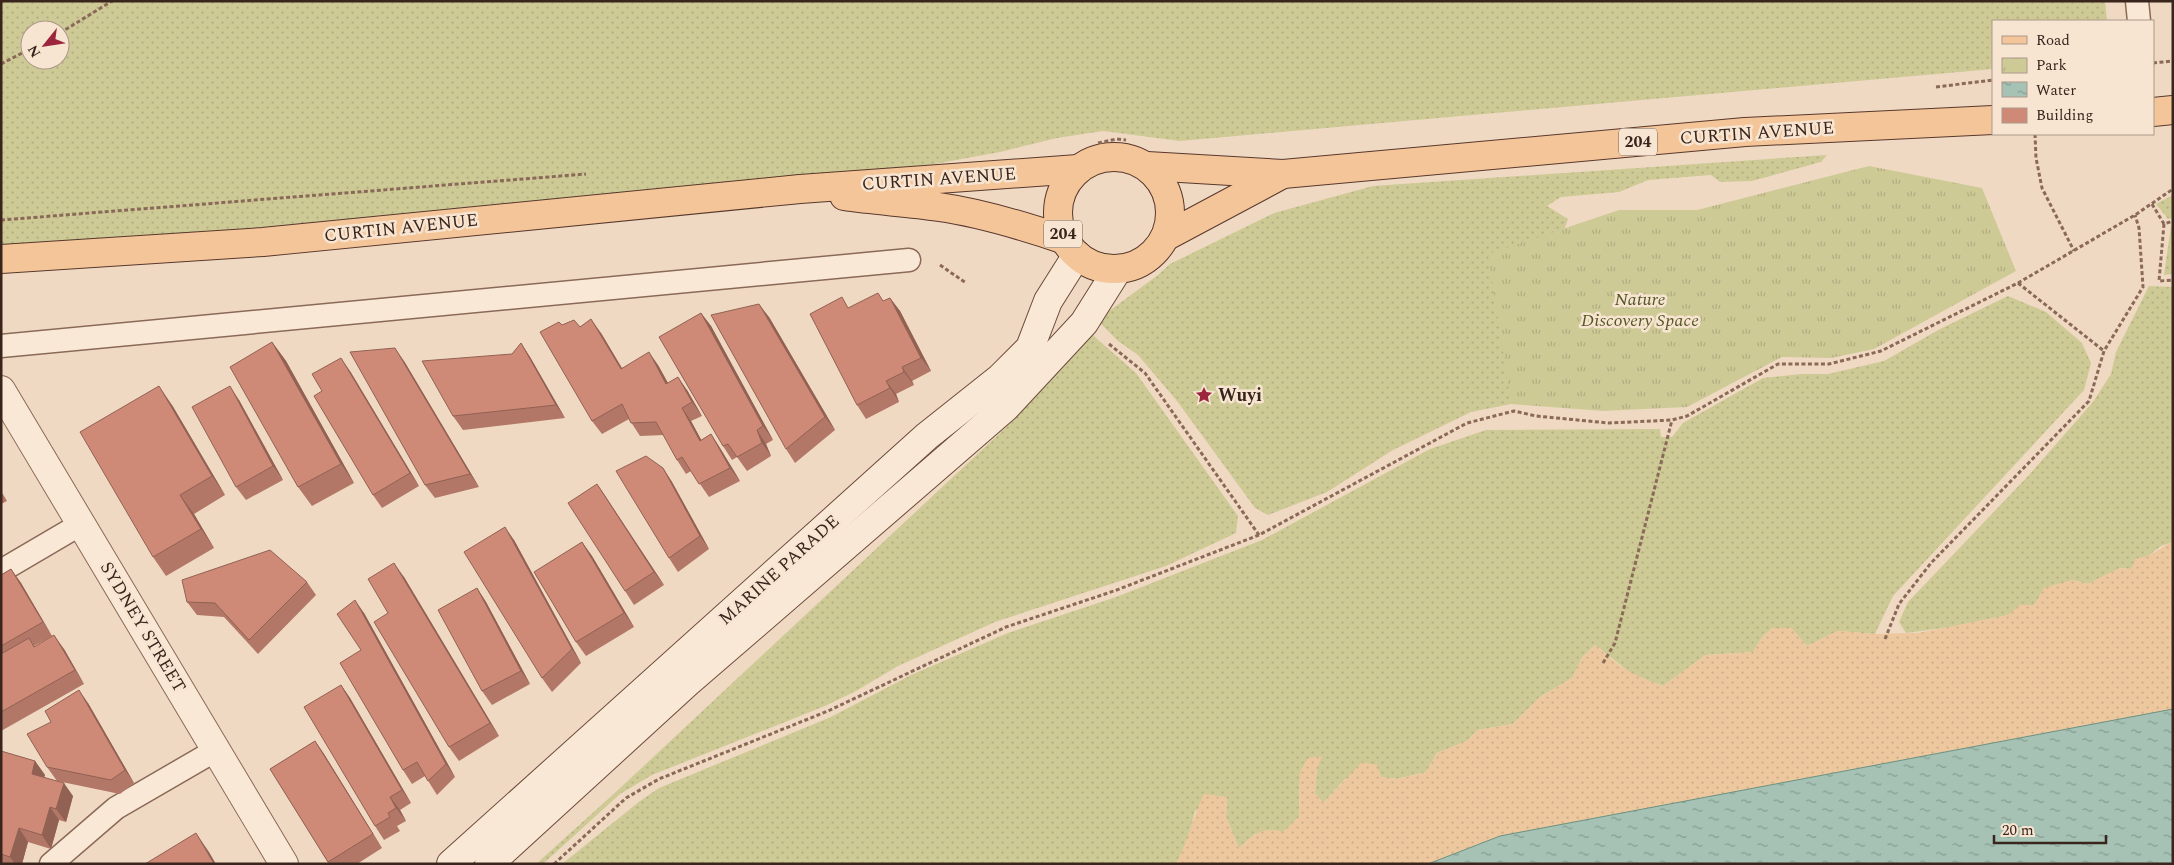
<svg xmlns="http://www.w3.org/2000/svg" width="2174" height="865" font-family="Spectral,serif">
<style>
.grass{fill:url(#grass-dots);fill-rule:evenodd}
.sand{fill:url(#sand-dots)}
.park{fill:url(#park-tufts)}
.water{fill:url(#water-ripples);stroke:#6b9180}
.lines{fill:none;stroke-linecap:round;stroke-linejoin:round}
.lane-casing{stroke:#8a6958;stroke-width:25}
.street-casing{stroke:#8a6958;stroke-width:30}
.secondary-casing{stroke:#6c4a3c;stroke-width:30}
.primary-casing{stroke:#58382d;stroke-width:30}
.path{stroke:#8a6958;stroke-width:3;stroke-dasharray:4 2.5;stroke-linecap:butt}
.lane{stroke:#fae8d6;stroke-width:22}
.street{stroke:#fae8d6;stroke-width:28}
.secondary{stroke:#fae8d6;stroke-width:28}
.primary{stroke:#f4c598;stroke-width:28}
.wall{fill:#b27766}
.shaded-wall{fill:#916153}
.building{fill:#cf8a77;stroke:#916153}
.labels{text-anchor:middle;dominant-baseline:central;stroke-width:5;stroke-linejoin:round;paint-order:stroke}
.shield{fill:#f7e5d2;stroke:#735f53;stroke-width:1}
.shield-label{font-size:16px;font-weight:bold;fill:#3a251d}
.street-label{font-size:18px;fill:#3a251d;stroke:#f7e5d2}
.park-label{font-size:18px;font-style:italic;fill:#545723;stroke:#f7e5d2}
.poi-label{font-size:18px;font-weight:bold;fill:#3a251d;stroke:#f7e5d2;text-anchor:start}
</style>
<defs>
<pattern id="grass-dots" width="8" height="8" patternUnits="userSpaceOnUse" patternTransform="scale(1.25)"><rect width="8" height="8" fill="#ceca96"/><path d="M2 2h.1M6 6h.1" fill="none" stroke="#b2ad81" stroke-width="1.8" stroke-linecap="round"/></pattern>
<pattern id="sand-dots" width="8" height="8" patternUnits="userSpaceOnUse" patternTransform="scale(1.25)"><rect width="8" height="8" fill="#edc89e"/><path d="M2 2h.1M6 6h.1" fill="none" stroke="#ccac88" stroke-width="1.8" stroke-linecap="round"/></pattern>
<pattern id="park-tufts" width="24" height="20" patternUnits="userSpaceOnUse" patternTransform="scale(1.25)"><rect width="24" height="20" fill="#ceca96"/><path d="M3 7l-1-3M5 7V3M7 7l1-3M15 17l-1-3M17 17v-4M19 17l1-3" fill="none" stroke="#b2ad81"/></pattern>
<pattern id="water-ripples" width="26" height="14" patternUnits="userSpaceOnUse" patternTransform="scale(1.25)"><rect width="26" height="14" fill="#a5c2b4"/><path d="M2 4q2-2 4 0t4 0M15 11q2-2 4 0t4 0" fill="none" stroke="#879d92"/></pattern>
</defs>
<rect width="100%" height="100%" fill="#f0d9c2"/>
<g class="grass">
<path d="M1,1H2105L2107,21H1993V69L1180,141L1103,131L1057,138L1000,152L836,182L1,249ZM30,30H60V60H30Z"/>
<path d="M1827,155L1821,162L1752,181L1720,182L1711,175L1648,180L1619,192L1561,197L1547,206L1568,219L1553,262L1511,404L1471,412L1393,450L1327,492L1268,515L1255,508L1177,401L1138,355L1118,341L1097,320L1158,275L1170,264L1274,213L1373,186Z"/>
<path d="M2173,195V218L2168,219L2156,204Z"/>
<path d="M2171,226H2173V274L2164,275Z"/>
<path d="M2149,286L2173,287V542L2161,546L2131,569L2120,568L2088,584L2072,580L2034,605H2020L2009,615L1951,627L1906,633L1899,622L1908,602L2029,475L2093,402L2111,374L2116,352Z"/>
<path d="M2008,296L2046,312L2082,343L2091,363L2084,390L1893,596L1875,634L1838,631L1807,646L1791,628L1763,636L1753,652L1706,655L1663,686L1633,675L1595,645L1582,658L1572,678L1540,697L1513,724L1478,730L1467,741L1437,753L1426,772L1397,779L1381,777L1345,779L1323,803L1315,793L1317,768L1321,757L1300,772L1299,817L1283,832L1255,834L1239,848L1226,817L1227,797L1195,811L1187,844L1176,864H562L640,801L659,788L831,717L911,675L1008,633L1116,597L1262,540L1430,449L1486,430L1660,429L1661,437H1672L1683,423L1763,378L1801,374H1828L1884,361L1940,329Z"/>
<path d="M1088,331L1136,373L1238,516L1236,533L1166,566L995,622L898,666L856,691L825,706L652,775L620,794L543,864H536L618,790L1015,419Z"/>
</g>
<path class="sand" d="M2173,542V709L1500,836L1428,864H1176C1188,841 1193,817 1204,794L1227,797L1226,817L1239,848C1255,834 1261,826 1283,832L1299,817L1300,772L1308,758L1322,756L1317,768L1315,793L1323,803L1362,762L1377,765L1381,777L1397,779L1426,772L1437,753L1467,741L1478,730L1513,724L1540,697L1572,678L1582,658L1595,645C1621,668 1630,674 1663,686L1706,655L1753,652L1763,636L1772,628H1791L1807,646L1838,631L1875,634L1918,633L2008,615L2020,605H2034L2044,588L2072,580L2088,584L2120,568L2131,569L2136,558C2154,557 2157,548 2173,542Z"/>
<path class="park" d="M1869,166L1982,188L2016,271L1874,349L1831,358L1782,357L1687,407L1603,411L1511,404L1488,254L1619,210H1697Z"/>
<path class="water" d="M2173,709V864H1428L1500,836Z"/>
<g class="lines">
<g class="lane-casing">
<g id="lane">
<path d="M2137,1L2139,21"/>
<path d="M1,346L909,260"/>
<path d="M1,571L81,524"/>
<path d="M51,864L116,808L216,750"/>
</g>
</g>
<g class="street-casing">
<path id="street" d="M1,390L284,864"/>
</g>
<g class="secondary-casing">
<g id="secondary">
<path d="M451,864L927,436L1000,378L1030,348L1048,301L1077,255"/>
<path d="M489,864L687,683L1005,408L1084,323L1118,269"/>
</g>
</g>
<g class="primary-casing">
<g id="primary">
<path d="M2153,112L2173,110"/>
<circle cx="1114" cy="213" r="56"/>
<path d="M1147,166L1283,174L1745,132L1993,120"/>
<path d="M844,196C876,201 908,202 939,207C982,213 1024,226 1065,240"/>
<path d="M1165,237L1283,174"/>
<path d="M1,259L263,242L800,189L1078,169"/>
</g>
</g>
<g class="path">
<path d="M60,33L112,1"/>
<path d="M2153,63L2173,61"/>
<path d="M1,64L30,49"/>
<path d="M1936,87L1993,80"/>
<path d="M2035,134L2036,158L2042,188L2074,251"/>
<path d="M1098,143L1117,139L1126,140"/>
<path d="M2152,204L2164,224L2173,221"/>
<path d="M1,220L586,174"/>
<path d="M2164,224L2159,281L2173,280"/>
<path d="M940,265L966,283"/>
<path d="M2018,283L2104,351"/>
<path d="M1109,344L1145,373L1259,535"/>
<path d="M1885,639L1899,604L1931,563L2089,401L2104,351L2143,287L2139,228L2135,215"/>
<path d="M1603,663L1615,643L1672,420"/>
<path d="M554,864L626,798L659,779L828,711L1006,627L1114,591L1259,535L1467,423L1514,411L1536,416L1609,423L1672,420L1687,416L1778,364H1829L1881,351L2018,283L2135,215L2173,189"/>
</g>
<use href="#lane" class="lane"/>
<use href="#street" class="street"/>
<use href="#secondary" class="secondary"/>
<use href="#primary" class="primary"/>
</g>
<g class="wall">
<path d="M890,298L900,311L931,371L912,381L914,385L896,394L899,402L866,419L857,405L850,307L884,301Z"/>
<path d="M701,313L711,326L773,440L766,444L771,456L747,471L737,457L732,460L723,446Z"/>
<path d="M769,317L835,430L795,463L786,449Z"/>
<path d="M562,325L580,327L601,333L622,368L658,365L668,383L687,390L702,416L691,421L701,440L711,434L720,448L740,481L709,497L691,471L686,474L677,460L664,435L640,436L629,419L602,434L592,421Z"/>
<path d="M272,342L286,361L354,483L312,506L298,487Z"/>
<path d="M521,343L530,357L565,418L463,430L453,416L512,354Z"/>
<path d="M404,361L479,487L435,498L425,485Z"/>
<path d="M350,371L419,486L382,508L373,495Z"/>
<path d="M239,400L283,480L246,500L236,487Z"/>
<path d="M172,405L225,495L194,514L214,548L166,576L153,557Z"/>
<path d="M663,468L672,482L709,549L678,572L669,558Z"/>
<path d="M597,484L664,585L634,605L625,591Z"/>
<path d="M1,491L7,501L1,504Z"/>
<path d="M514,540L581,663L552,692L542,678Z"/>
<path d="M582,542L592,556L634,627L586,656L576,642Z"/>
<path d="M11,569L21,583L52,636L34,646L64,649L84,684L1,731V575Z"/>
<path d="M404,577L499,736L459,761L449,747L388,613Z"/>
<path d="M307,582L316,595L258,654L224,617L197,615L187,602Z"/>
<path d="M477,588L486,602L530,684L492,705L482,691Z"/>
<path d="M364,613L455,777L437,795L425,776L412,784L403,770L361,650Z"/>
<path d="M341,685L350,698L411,803L400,810L406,821L397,826L400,831L384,840L375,826Z"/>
<path d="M88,703L134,783L120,794L57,781L47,767Z"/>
<path d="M315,741L324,754L382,848L357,864H329L270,769Z"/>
<path d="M1,751L35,761L45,775L44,777L73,796L66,822L59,820L51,849L28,842L22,864H1Z"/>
</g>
<g class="shaded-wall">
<path d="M890,298L900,311L931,371L921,358Z"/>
<path d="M759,304L769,317L835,430L825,417Z"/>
<path d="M701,313L711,326L773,440L763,426Z"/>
<path d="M591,319L601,333L630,382L621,369Z"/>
<path d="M272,342L286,361L354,483L341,464Z"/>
<path d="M521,343L530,357L565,418L556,405Z"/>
<path d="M395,348L404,361L479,487L470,474Z"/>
<path d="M649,352L658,365L676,398L666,384Z"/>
<path d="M341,358L350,371L419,486L410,473Z"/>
<path d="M902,367L912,381L914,385L904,372Z"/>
<path d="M678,377L687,390L702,416L692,402Z"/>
<path d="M886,381L896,394L899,402L890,388Z"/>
<path d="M159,386L172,405L225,495L212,476Z"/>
<path d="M230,386L239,400L283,480L273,466Z"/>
<path d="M682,408L691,421L709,454L700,441Z"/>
<path d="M757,430L766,444L771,456L762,443Z"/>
<path d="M711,434L720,448L740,481L730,468Z"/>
<path d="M663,468L672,482L709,549L700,536Z"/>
<path d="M597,484L606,497L664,585L654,572Z"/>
<path d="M180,495L194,514L214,548L201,529Z"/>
<path d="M505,527L514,540L581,663L572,649Z"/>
<path d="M582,542L592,556L634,627L624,613Z"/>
<path d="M394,563L404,577L499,736L490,723Z"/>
<path d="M11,569L21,583L52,636L43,622Z"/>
<path d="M477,588L486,602L530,684L521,671Z"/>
<path d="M355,600L364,613L455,777L446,764Z"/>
<path d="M54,635L64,649L84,684L75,670Z"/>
<path d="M341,685L350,698L411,803L402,790Z"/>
<path d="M79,690L88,703L134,783L125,770Z"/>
<path d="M315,741L324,754L382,848L373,834Z"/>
<path d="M35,761L45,775L41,787L32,774Z"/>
<path d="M64,783L73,796L66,822L56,809Z"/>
<path d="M390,797L400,810L406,821L396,808Z"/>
<path d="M50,807L59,820L51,849L42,835Z"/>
<path d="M19,828L28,842L22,864H15L10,857Z"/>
<path d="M196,833L209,852L216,864H214Z"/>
</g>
<g class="building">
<path d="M878,293L883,301L890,298L921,358L902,367L904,372L886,381L890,388L857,405L810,314L842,297L848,308Z"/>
<path d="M759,304L825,417L786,449L711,315Z"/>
<path d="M701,313L763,426L757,430L762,443L737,457L728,444L723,446L659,337Z"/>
<path d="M591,319L621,369L649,352L666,384L678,377L692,402L682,408L700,441L711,434L730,468L699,484L682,457L677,460L656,422L631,423L622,404L592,421L540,332L559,322L562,325L574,320L580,327Z"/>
<path d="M272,342L341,464L298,487L230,367Z"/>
<path d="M521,343L556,405L453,416L422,361L512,354Z"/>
<path d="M395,348L470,474L425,485L350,352Z"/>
<path d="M341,358L410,473L373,495L314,396L322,391L312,374Z"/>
<path d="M159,386L212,476L180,495L201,529L153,557L80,432Z"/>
<path d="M230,386L273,466L236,487L192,407Z"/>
<path d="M646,456L663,468L700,536L669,558L616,471Z"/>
<path d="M597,484L654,572L625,591L568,503Z"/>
<path d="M505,527L572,649L542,678L464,552Z"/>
<path d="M582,542L624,613L576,642L534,572Z"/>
<path d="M270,550L307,582L249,640L215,603L187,602L182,580Z"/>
<path d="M394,563L490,723L449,747L374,622L388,613L368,579Z"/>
<path d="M11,569L43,622L1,646V575Z"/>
<path d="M477,588L521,671L482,691L438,610Z"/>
<path d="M355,600L446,764L428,781L417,762L403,770L340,663L361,650L337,614Z"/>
<path d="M54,635L75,670L1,712V654L29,638L34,647Z"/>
<path d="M341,685L402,790L390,797L396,808L388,813L390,817L375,826L304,707Z"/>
<path d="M79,690L125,770L111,780L47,767L27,734L51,722L45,711Z"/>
<path d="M315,741L373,834L328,862L270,769Z"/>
<path d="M1,751L35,761L32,774L64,783L56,809L50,807L42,835L19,828L10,857L1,854Z"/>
<path d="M196,833L214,864H145Z"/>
</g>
<defs>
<g id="sight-bare" transform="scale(1.35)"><path d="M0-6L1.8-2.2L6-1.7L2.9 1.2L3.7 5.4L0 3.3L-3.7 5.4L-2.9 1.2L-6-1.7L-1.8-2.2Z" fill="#9c263e" stroke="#f7e5d2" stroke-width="2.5" paint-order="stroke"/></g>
</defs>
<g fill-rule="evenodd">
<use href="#sight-bare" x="1204" y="395"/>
</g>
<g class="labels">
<g class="shield">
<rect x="1619" y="128.5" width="38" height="27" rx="4"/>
<rect x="1044" y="220.5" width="38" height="27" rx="4"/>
</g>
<g class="shield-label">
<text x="1638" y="142">204</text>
<text x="1063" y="234">204</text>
</g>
<g class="street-label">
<text transform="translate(1757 133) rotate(-4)">CURTIN AVENUE</text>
<text transform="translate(939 179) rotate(-4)">CURTIN AVENUE</text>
<text transform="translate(401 228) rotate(-6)">CURTIN AVENUE</text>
<text transform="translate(779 570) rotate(-42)">MARINE PARADE</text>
<text transform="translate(143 627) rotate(59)">SYDNEY STREET</text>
</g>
<g class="park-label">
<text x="1640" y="299">Nature<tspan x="1640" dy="21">Discovery Space</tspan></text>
</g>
<g class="poi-label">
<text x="1218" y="395">Wuyi</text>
</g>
</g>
<rect width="2174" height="865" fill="none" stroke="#3a251d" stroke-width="5"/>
<rect x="1992" y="20" width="162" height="115" fill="#f7e5d2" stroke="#ab988a"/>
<rect x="2002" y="36" width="25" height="8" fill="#f4c598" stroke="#ab988a"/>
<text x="2036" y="45" font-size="15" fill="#3a251d">Road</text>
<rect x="2002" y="58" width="25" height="15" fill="url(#park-tufts)" stroke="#ab988a"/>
<text x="2036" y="70" font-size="15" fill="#3a251d">Park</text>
<rect x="2002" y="82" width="25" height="15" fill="url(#water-ripples)" stroke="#ab988a"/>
<text x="2036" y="95" font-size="15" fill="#3a251d">Water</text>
<rect x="2002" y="108" width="25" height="15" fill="#cf8a77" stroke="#ab988a"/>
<text x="2036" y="120" font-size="15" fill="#3a251d">Building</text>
<g transform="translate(45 45) rotate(240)"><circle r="24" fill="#f7e5d2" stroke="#ab988a"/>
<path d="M0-4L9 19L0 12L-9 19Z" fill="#9c263e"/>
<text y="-8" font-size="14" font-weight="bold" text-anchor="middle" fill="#3a251d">N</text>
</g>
<path d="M1994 835v8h112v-8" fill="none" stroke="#3a251d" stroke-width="2.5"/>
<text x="2002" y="835" font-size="15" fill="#3a251d" stroke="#f7e5d2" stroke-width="4" paint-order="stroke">20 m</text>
</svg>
